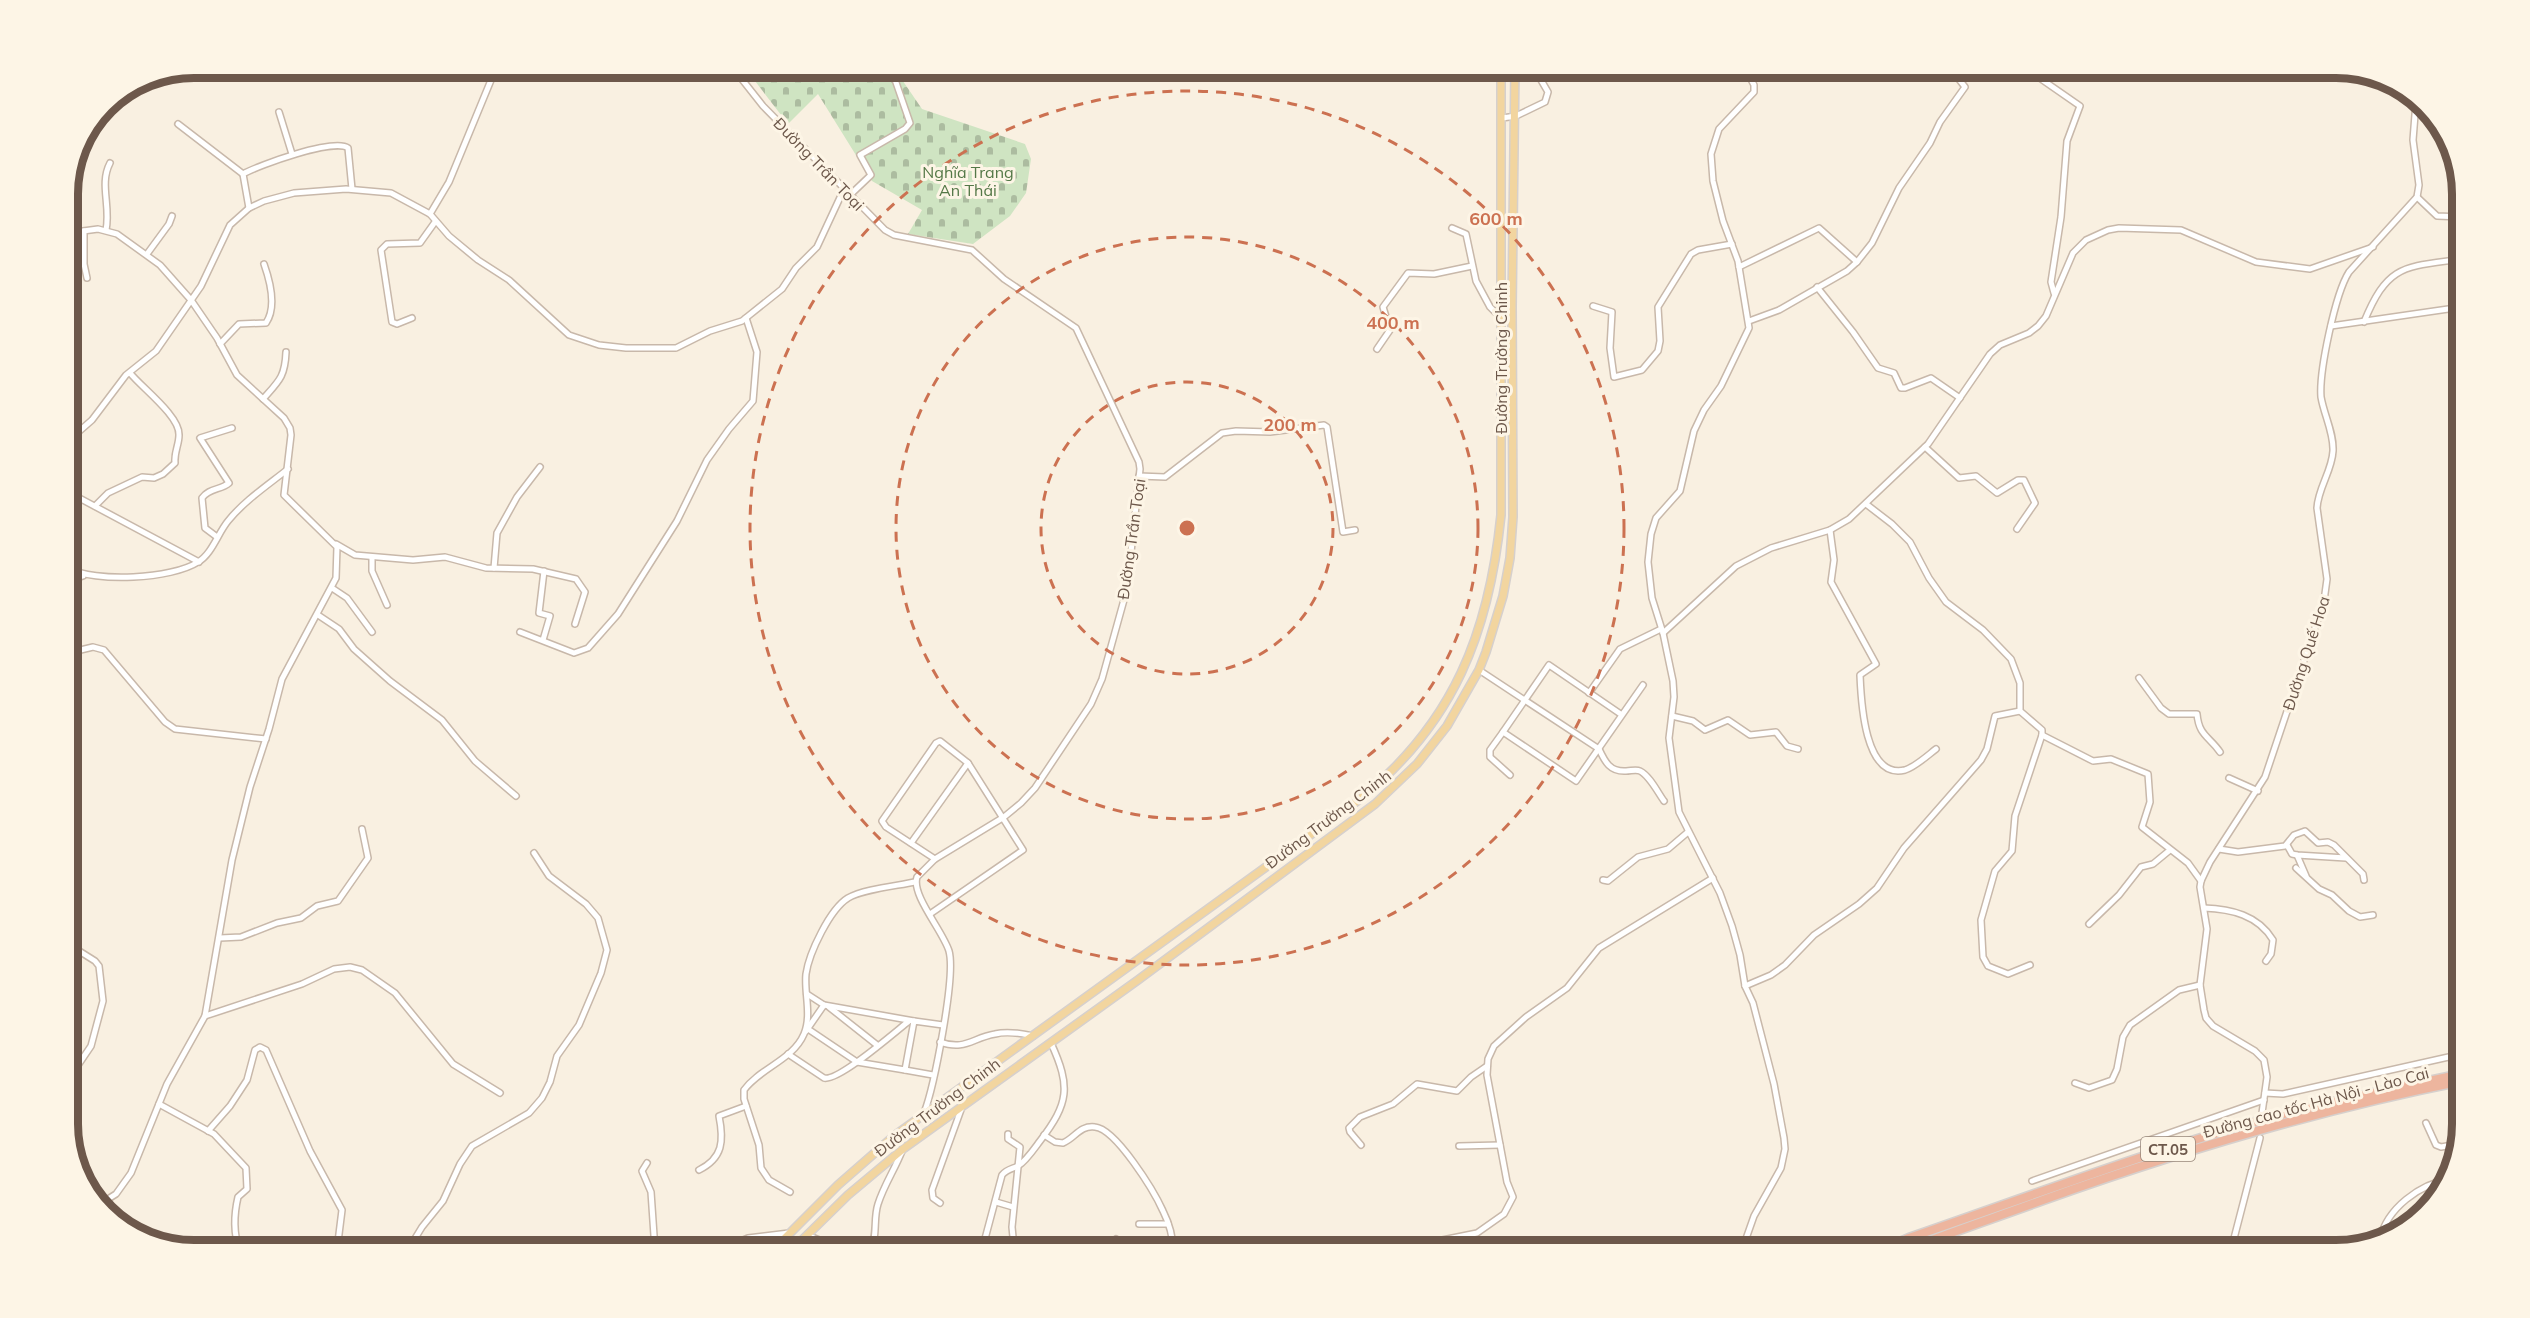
<svg xmlns="http://www.w3.org/2000/svg" width="2530" height="1318" font-family="Mulish,sans-serif">
<style>
.cemetery{fill:url(#cemetery-stones)}
.lines{fill:none;stroke-linecap:round;stroke-linejoin:round}
.minor-casing{stroke:#c8b8aa;stroke-width:8}
.major-casing{stroke:#d6d0cd;stroke-width:10}
.highway-casing{stroke:#d6d0cd;stroke-width:11}
.minor{stroke:#fff;stroke-width:5}
.major{stroke:#f2d59f;stroke-width:7}
.highway{stroke:#edb59e;stroke-width:8}
.ring{fill:none;stroke:#cc7151;stroke-width:3;stroke-dasharray:10 8}
.labels{text-anchor:middle;dominant-baseline:central;stroke-width:6;stroke-linejoin:round;paint-order:stroke}
.shield{fill:#fdf5e6;stroke:#98877a;stroke-width:1.5}
.shield-label{font-size:15px;font-weight:bold;fill:#6d584b}
.street-label{font-size:16px;fill:#6d584b;stroke:#fdf5e6}
.park-label{font-size:16px;fill:#547847;stroke:#fdf5e6}
.rim{fill:none;stroke:#6d584b;stroke-width:8}
.centre{fill:#cc7151;stroke:#fdf5e6;stroke-width:3}
.ring-label{font-size:18px;text-anchor:middle;font-weight:bold;fill:#cc7151;stroke:#fdf5e6;stroke-width:6;stroke-linejoin:round;paint-order:stroke}
</style>
<defs>
<pattern id="cemetery-stones" width="16" height="16" patternUnits="userSpaceOnUse" patternTransform="scale(1.5)"><rect width="16" height="16" fill="#cfe4c2"/><path d="M2 7V4a2 2 0 0 1 4 0v3zM10 15v-3a2 2 0 0 1 4 0v3z" fill="#acbca0"/></pattern>
</defs>
<rect width="100%" height="100%" fill="#f9f0e1"/>
<path class="cemetery" d="M745,68H894L922,109L1025,144L1031,159L1026,193L1010,216L973,244L908,234L922,210L872,181L818,94L788,124Z"/>
<g class="lines">
<g class="minor-casing">
<g id="minor">
<path d="M733,68L763,106L885,230L894,235L972,250L1004,279L1076,328L1139,462L1140,469L1127,589L1102,679L1091,704L1035,788L1021,803L1004,817L935,859L917,877C911,895 943,931 949,951C956,976 934,1087 924,1113"/>
<path d="M1349,68L1385,75L1401,68"/>
<path d="M2017,68L2031,72L2080,106L2067,141L2061,217L2051,282L2054,293"/>
<path d="M279,112L292,154"/>
<path d="M1502,118L1516,116L1545,102L1548,92L1534,68"/>
<path d="M178,124L243,174"/>
<path d="M850,195L871,175L860,155L905,129L910,123L891,68"/>
<path d="M2417,197L2437,216L2462,217"/>
<path d="M249,208L243,174C259,165 334,138 348,148L352,189"/>
<path d="M430,214L449,182L496,68"/>
<path d="M1452,228L1466,234L1476,281L1490,307L1500,317"/>
<path d="M106,230C111,206 99,184 110,163"/>
<path d="M84,231V264L87,278"/>
<path d="M68,233L98,229L117,234L160,265L191,300L217,338L237,375L284,418L290,428L291,435L284,495L337,547L336,578L282,679L269,729L250,787L232,860L205,1016L167,1084L131,1173L116,1194L100,1204"/>
<path d="M147,254L169,224L172,216"/>
<path d="M1739,267L1819,228L1857,262"/>
<path d="M1817,287L1853,332L1878,368L1894,373L1901,388H1905L1931,378L1960,398"/>
<path d="M1593,306L1612,312L1610,348L1614,377L1642,370L1658,351L1660,341L1658,307L1691,254L1698,250L1732,244"/>
<path d="M412,318L397,324L392,322L381,250L387,244L420,243L435,222"/>
<path d="M1749,321L1779,310L1847,271L1857,262L1872,243L1899,188L1930,143L1940,122L1965,87L1958,78L1956,68"/>
<path d="M2364,322C2388,263 2405,267 2462,259"/>
<path d="M2331,326L2462,307"/>
<path d="M220,344L239,324L266,323C277,307 270,281 264,264"/>
<path d="M1377,349L1390,330L1383,307L1408,273L1434,274L1472,266"/>
<path d="M68,372L71,371"/>
<path d="M263,399C279,381 285,377 286,352"/>
<path d="M68,441L92,420L126,375L156,351L201,286L230,225L249,208L264,201L294,193L346,189L391,193L430,214L449,236L478,260L509,280L569,335L599,345L626,348H676L710,331L742,321L782,289L796,268L817,247L844,189"/>
<path d="M1925,447L1959,478L1976,476L1997,493L2018,480H2024L2035,503L2017,529"/>
<path d="M1139,476L1165,477L1222,433L1236,431L1270,432L1324,425L1327,427L1343,532L1355,530"/>
<path d="M68,492L199,562"/>
<path d="M1866,504L1892,524L1910,542L1929,578L1946,602L1983,630L2011,659L2020,683V711L2042,730V735L2015,816L2012,851L1995,871L1981,920L1983,957L1988,966L2008,974L2030,965"/>
<path d="M95,506L108,493L142,477L154,478L163,474L175,463C174,452 179,445 179,435C180,416 141,387 130,373"/>
<path d="M1830,530L1834,560L1831,582L1876,664L1860,675C1861,699 1864,780 1905,770C1915,767 1927,756 1936,749"/>
<path d="M217,537L205,528L202,498C209,488 221,490 229,483L200,438L232,428"/>
<path d="M336,544L355,555L413,560L445,557L486,568L533,569L576,579L585,592L575,624"/>
<path d="M372,557V571L387,605"/>
<path d="M68,568C95,583 172,579 198,562C212,554 218,533 228,521C244,501 268,485 288,469"/>
<path d="M494,568L497,533L517,497L540,467"/>
<path d="M68,581L83,576"/>
<path d="M332,588L347,598L372,632"/>
<path d="M318,615L339,629L354,649L390,681L442,720L475,761L516,796"/>
<path d="M520,632L574,653L588,648L618,614L677,521L707,460L729,429L753,401L757,352L746,318"/>
<path d="M1663,633L1736,566L1771,548L1830,530L1849,519L1928,444L1990,354L2000,345L2029,333L2038,326L2046,316L2073,253L2086,240L2108,230L2119,228L2181,230L2256,262L2310,269L2373,247"/>
<path d="M543,640L550,616L539,613L544,571"/>
<path d="M68,653L93,647L104,650L165,722L175,729L266,739"/>
<path d="M1479,670L1599,749C1605,762 1610,772 1626,771C1631,771 1636,769 1640,771C1650,776 1658,793 1664,801"/>
<path d="M2139,678L2161,708L2169,714H2197C2199,736 2209,736 2220,752"/>
<path d="M1589,693L1620,649L1661,629"/>
<path d="M1622,715L1549,665L1503,732L1576,781L1643,685"/>
<path d="M1672,716L1693,721L1705,730L1728,720L1750,735L1776,732L1787,746L1798,749"/>
<path d="M1503,732L1490,750V757L1510,775"/>
<path d="M2042,735L2093,761L2111,759L2148,774L2150,802L2142,827L2188,863L2201,881"/>
<path d="M2229,778L2258,791"/>
<path d="M911,843L968,763"/>
<path d="M2287,845L2292,854L2297,855L2346,858"/>
<path d="M2219,849L2238,852L2285,846L2294,835L2305,831L2318,843L2328,842L2334,845L2363,874L2364,880"/>
<path d="M2297,855L2306,876"/>
<path d="M2296,868L2319,889L2332,895L2349,911L2360,917L2373,915"/>
<path d="M1603,880L1608,881L1638,857L1668,849L1688,832"/>
<path d="M2204,908C2231,909 2258,915 2273,940L2271,954L2266,961"/>
<path d="M930,914L1023,850L968,763L940,741L936,743L882,821L886,827L935,859"/>
<path d="M2089,924L2119,895L2141,867L2153,864L2170,850"/>
<path d="M220,938L241,937L277,923L301,918L317,906L338,901L368,858L362,829"/>
<path d="M68,944L95,961L99,966L103,1001L91,1046L68,1080"/>
<path d="M1745,986L1771,975L1785,965L1814,935L1859,904L1877,888L1904,848L1981,760L1987,749L1995,716L2020,711"/>
<path d="M807,994L824,1005L914,1021"/>
<path d="M829,1007L877,1045"/>
<path d="M205,1016L302,984L334,969L350,967L362,970L395,993L453,1064L500,1093"/>
<path d="M808,1029L857,1062L905,1070"/>
<path d="M806,1031L824,1005"/>
<path d="M940,1042C965,1051 972,1038 995,1034C1007,1031 1020,1033 1033,1036"/>
<path d="M788,1054L824,1078C838,1082 895,1032 909,1021"/>
<path d="M933,1075L905,1070L914,1021L943,1025"/>
<path d="M2075,1083L2089,1088L2112,1080L2117,1069L2123,1037L2130,1025L2179,990L2200,985"/>
<path d="M2265,1093L2283,1094L2462,1054"/>
<path d="M159,1104L214,1134L246,1168L247,1189L238,1197C234,1214 233,1235 240,1250"/>
<path d="M2262,1113L2267,1077L2264,1060L2255,1051L2213,1026L2206,1018L2204,1010L2200,985L2207,929L2200,887L2201,881L2210,862L2265,777L2324,601L2327,579L2317,508C2318,488 2332,471 2333,451C2334,433 2324,415 2321,397C2319,372 2335,294 2349,272L2417,197L2419,185L2413,140L2416,102"/>
<path d="M2426,1123L2436,1145L2441,1147L2458,1144"/>
<path d="M208,1131L230,1106L247,1080L255,1050L260,1047L266,1050L310,1151L342,1210L337,1250"/>
<path d="M1008,1134V1139L1020,1147L1012,1227L1013,1237L1021,1250"/>
<path d="M1044,1135L1055,1142L1063,1143C1075,1138 1080,1125 1095,1127C1116,1129 1154,1191 1163,1211C1169,1223 1173,1237 1173,1250"/>
<path d="M1361,1145L1350,1132L1349,1128L1360,1117L1393,1104L1417,1084L1457,1091L1471,1077L1487,1066"/>
<path d="M1459,1146L1500,1145"/>
<path d="M647,1163L642,1171L651,1192L655,1250"/>
<path d="M699,1170C723,1158 724,1141 719,1116L746,1106"/>
<path d="M2032,1181L2264,1100"/>
<path d="M790,1192L769,1180L761,1168L759,1145L744,1099V1090C760,1068 793,1060 804,1034C812,1015 804,993 806,974C809,953 830,909 848,898C864,889 896,886 915,882"/>
<path d="M996,1202L1013,1207"/>
<path d="M940,1203L933,1198L932,1190L962,1107"/>
<path d="M1139,1224H1168"/>
<path d="M807,1235L844,1250"/>
<path d="M1116,1239L1130,1250"/>
<path d="M2380,1239C2387,1208 2420,1184 2450,1179"/>
<path d="M874,1242L885,1250"/>
<path d="M408,1250L422,1227L443,1201L460,1164L472,1146L529,1113L542,1098L550,1082L557,1056L579,1025L601,973L607,950L598,918L586,904L549,876L534,853"/>
<path d="M720,1250L748,1238L789,1233"/>
<path d="M870,1250C878,1237 873,1219 878,1204C884,1185 895,1169 902,1151"/>
<path d="M982,1250L1002,1175C1007,1169 1012,1169 1018,1166C1026,1161 1034,1149 1040,1141C1069,1103 1071,1087 1051,1043"/>
<path d="M1393,1250L1477,1233L1504,1214L1513,1197L1507,1182L1487,1075L1488,1059L1494,1046L1526,1017L1567,988L1599,948L1713,878"/>
<path d="M1742,1250L1754,1216L1781,1168L1785,1149L1784,1138L1774,1084L1753,1003L1745,986L1740,955L1732,926L1720,893L1679,812L1669,738L1674,697L1673,681L1663,633L1652,598L1648,562L1651,534L1656,518L1680,491L1694,431L1704,410L1721,386L1749,328L1738,261L1723,221L1713,181L1711,154L1719,129L1754,92V85L1745,68"/>
<path d="M2231,1250L2260,1138"/>
</g>
</g>
<g class="major-casing">
<g id="major">
<path d="M116,97L164,73"/>
<path d="M773,1250L838,1185L894,1136L1360,799C1454,723 1489,633 1501,515V68"/>
<path d="M792,1250L848,1195L903,1149L1138,980L1375,804L1417,764L1447,726L1479,670L1486,652L1503,596L1510,558L1513,517L1512,307L1515,68"/>
</g>
</g>
<g class="highway-casing">
<g id="highway">
<path d="M1881,1250L1909,1238C2031,1196 2152,1150 2276,1116C2338,1100 2400,1087 2462,1074"/>
<path d="M1906,1250C1951,1232 1997,1217 2043,1200C2180,1151 2320,1109 2462,1081"/>
</g>
</g>
<use href="#minor" class="minor"/>
<use href="#major" class="major"/>
<use href="#highway" class="highway"/>
</g>
<g class="ring">
<circle cx="1187" cy="528" r="146"/>
<circle cx="1187" cy="528" r="291"/>
<circle cx="1187" cy="528" r="437"/>
</g>
<g class="labels">
<rect class="shield" x="2141" y="1137" width="54" height="24" rx="4.5"/>
<g class="shield-label">
<text x="2168" y="1149">CT.05</text>
</g>
<g class="street-label">
<text transform="translate(819 164) rotate(46)">Đường Trần Toại</text>
<text transform="translate(1501 358) rotate(-90)">Đường Trường Chinh</text>
<text transform="translate(1131 539) rotate(-82)">Đường Trần Toại</text>
<text transform="translate(2306 653) rotate(-72)">Đường Quế Hoa</text>
<text transform="translate(1328 819) rotate(-37)">Đường Trường Chinh</text>
<text transform="translate(2316 1102) rotate(-15)">Đường cao tốc Hà Nội - Lào Cai</text>
<text transform="translate(937 1107) rotate(-37)">Đường Trường Chinh</text>
</g>
<g class="park-label">
<text x="968" y="172">Nghĩa Trang<tspan x="968" dy="18">An Thái</tspan></text>
</g>
</g>
<path d="M0 0H2530V1318H0ZM194 78H2336A116 116 0 0 1 2452 194V1124A116 116 0 0 1 2336 1240H194A116 116 0 0 1 78 1124V194A116 116 0 0 1 194 78Z" fill="#fdf5e6" fill-rule="evenodd"/>
<path class="rim" d="M194 78H2336A116 116 0 0 1 2452 194V1124A116 116 0 0 1 2336 1240H194A116 116 0 0 1 78 1124V194A116 116 0 0 1 194 78Z"/>
<circle cx="1187" cy="528" r="9" class="centre"/>
<g class="ring-label">
<text x="1496" y="225">600 m</text>
<text x="1393" y="329">400 m</text>
<text x="1290" y="431">200 m</text>
</g>
</svg>
